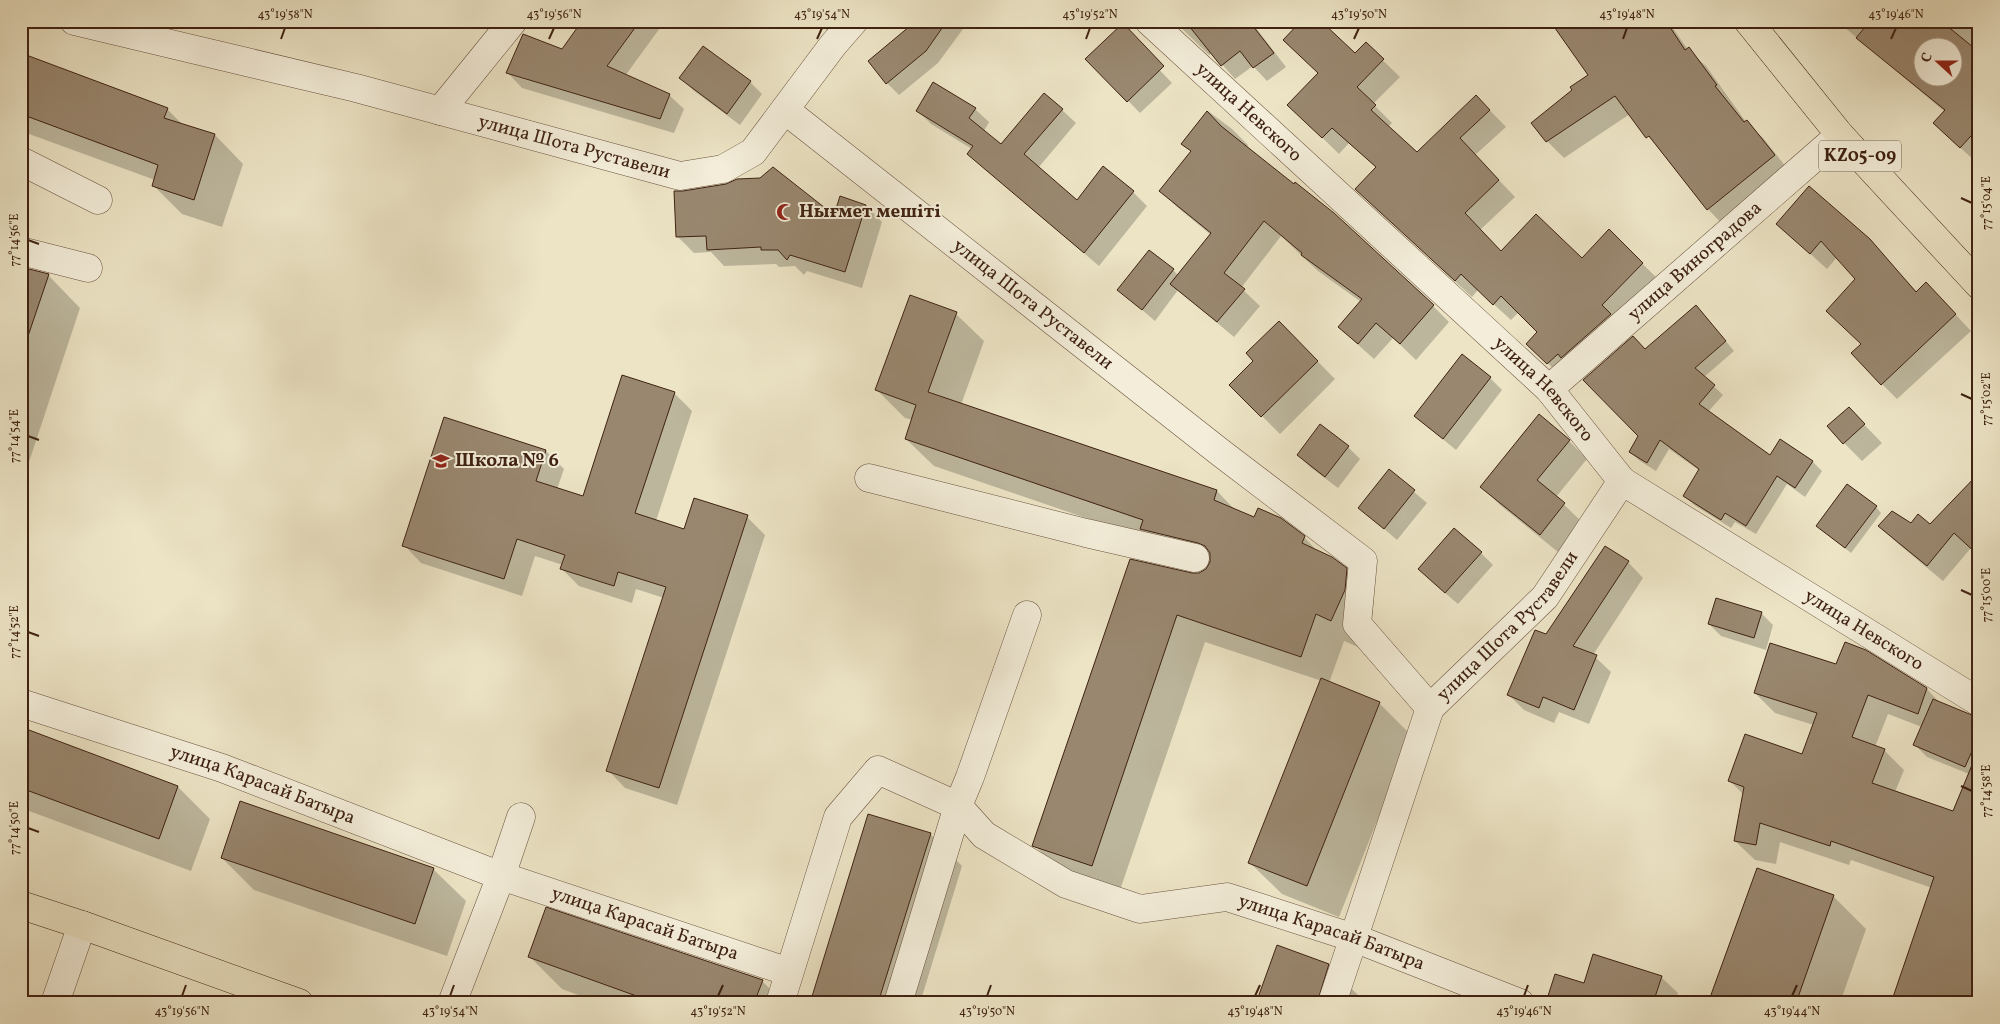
<svg xmlns="http://www.w3.org/2000/svg" width="2000" height="1024" font-family="Vollkorn,serif">
<style>
.shadow{fill:#0003;fill-rule:evenodd}
.building{fill:#99876f;stroke:#3f2212;fill-rule:evenodd}
.lines{fill:none;stroke-linecap:round;stroke-linejoin:round}
.minor-casing{stroke:#6a523f;stroke-width:29}
.major-casing{stroke:#3f2212;stroke-width:29}
.minor{stroke:#f3edd9;stroke-width:28}
.major{stroke:#ece4c5;stroke-width:28}
.ticks{fill:none;stroke:#3f2212;stroke-width:2}
.labels{text-anchor:middle;dominant-baseline:central;stroke-width:4;stroke-linejoin:round;paint-order:stroke}
.shield{fill:#f3edd9;stroke:#755f4e;stroke-width:1}
.shield-label{font-size:18px;font-weight:bold;fill:#3f2212}
.street-label{font-size:19px;fill:#3f2212;stroke:#f3edd9}
.poi-label{font-size:19px;font-weight:bold;fill:#3f2212;stroke:#f3edd9;text-anchor:start}
.neatline{fill:none;stroke:#3f2212;stroke-width:2}
.ticks-label{font-size:12px;text-anchor:middle;fill:#3f2212}
</style>
<rect width="100%" height="100%" fill="#ece4c5"/>
<filter id="stains"><feTurbulence type="fractalNoise" baseFrequency=".004" numOctaves="4"/><feColorMatrix values="0 0 0 0 .2 0 0 0 0 .09 0 0 0 0 .02 0 0 0 .5 -.17"/></filter>
<radialGradient id="worn" r=".72"><stop offset=".6" stop-color="#630" stop-opacity="0"/><stop offset="1" stop-color="#630" stop-opacity=".3"/></radialGradient>
<g class="shadow">
<path d="M584,21H665L625,76L669,95L684,109L674,133L522,88L508,73L562,51Z"/>
<path d="M816,21H851L837,39Z"/>
<path d="M918,21H955L963,29L938,63L899,95L887,83Z"/>
<path d="M1174,21H1256L1253,24L1286,67L1267,81L1253,66L1235,79L1212,53L1209,55Z"/>
<path d="M1551,21H1668L1688,50L1706,66L1746,122L1763,138L1791,173L1724,226L1708,209L1630,114L1564,158L1547,141L1533,123L1590,76Z"/>
<path d="M1837,21H1979V161L1977,163L1951,139L1945,112ZM1922,48H1952V78H1922Z"/>
<path d="M1131,40L1172,83L1140,113L1087,59Z"/>
<path d="M1366,44L1400,77L1373,104L1392,123L1388,127L1417,153L1476,96L1506,127L1475,155L1515,197L1480,230L1502,253L1582,260L1609,231L1659,280L1565,380L1528,344L1539,332L1519,312L1511,320L1478,290L1472,297L1373,206L1377,168L1349,143L1339,154L1289,105L1355,55Z"/>
<path d="M703,47L750,82L762,94L740,125L693,90L681,78Z"/>
<path d="M21,54L167,109L183,125L215,135L243,164L222,227L182,214L153,185L155,180L21,131Z"/>
<path d="M975,109L989,122L984,131L1002,145L1062,110L1076,123L1038,168L1077,202L1133,192L1147,206L1099,266L983,167L969,154L972,149L931,124L917,110Z"/>
<path d="M1208,111L1232,129L1248,145L1247,147L1433,306L1449,322L1416,360L1393,338L1374,359L1355,342L1339,327L1361,302L1318,271L1281,236L1241,288L1260,306L1234,337L1178,290L1155,321L1119,290L1173,270L1178,275L1211,235L1177,207L1161,191L1192,152L1183,143Z"/>
<path d="M866,206L882,222L862,288L807,271L804,275L795,266L779,267L776,264L724,266L711,252L694,253L677,236L834,217Z"/>
<path d="M1794,239L1869,240L1917,292L1942,300L1971,331L1897,399L1882,384L1862,344L1857,279L1837,257L1827,269Z"/>
<path d="M21,268L48,275L80,308L21,486Z"/>
<path d="M956,314L984,341L961,405L1217,491L1236,511L1304,537L1319,553L1346,569L1374,597L1372,618L1358,647L1344,641L1329,683L1379,703L1411,735L1339,917L1282,894L1249,862L1322,681L1205,642L1119,893L1062,873L1034,845L1191,574H1199L1209,566L1169,557L1153,541L934,466L906,439L913,420L905,418L877,390Z"/>
<path d="M1705,316L1734,351L1704,377L1723,395L1708,412L1770,457L1813,462L1822,471L1805,497L1787,484L1756,534L1735,522L1731,528L1694,505L1685,496L1700,471L1669,449L1656,471L1640,461L1630,452L1640,436L1645,350Z"/>
<path d="M1279,322L1335,379L1280,434L1262,416Z"/>
<path d="M1462,356L1490,378L1502,390L1456,450L1428,427L1416,415Z"/>
<path d="M674,393L692,411L656,521L685,530L747,517L765,535L677,805L625,788L608,770L664,598L636,589L632,603L579,586L561,568L563,565L535,556L522,596L421,563L404,545L445,418L546,451L564,469L557,489L583,497Z"/>
<path d="M1849,409L1882,443L1862,461L1844,443Z"/>
<path d="M1569,441L1587,459L1556,497L1582,522L1558,552L1500,505L1482,487Z"/>
<path d="M1348,447L1360,459L1338,488L1310,467L1298,455Z"/>
<path d="M1389,471L1427,503L1397,540L1360,508Z"/>
<path d="M1979,475L1971,548L1943,581L1896,542L1880,526H1930Z"/>
<path d="M1876,507L1881,513L1851,553L1817,526Z"/>
<path d="M1481,553L1493,565L1458,604L1431,581Z"/>
<path d="M1628,562L1643,578L1593,655L1611,672L1589,724L1559,712L1554,723L1524,710L1509,695L1547,636Z"/>
<path d="M1761,613L1773,625L1766,650L1721,636L1709,624Z"/>
<path d="M1866,652L1927,689L1941,704L1979,720V1003H1893L1932,888L1851,860L1849,865L1780,842L1776,864L1755,860L1735,841L1744,795L1730,781L1803,755L1814,725L1775,713L1755,693L1837,665ZM1888,714L1922,727L1915,745L1927,757L1969,774L1953,812L1895,792L1904,770L1884,750L1875,747Z"/>
<path d="M21,729L178,787L210,819L191,871L21,808Z"/>
<path d="M930,834L962,866L920,1003H811Z"/>
<path d="M222,858L433,869L466,901L447,956L254,890Z"/>
<path d="M1757,869L1834,897L1866,929L1840,1003H1710Z"/>
<path d="M530,957L762,981L784,1003H600L562,989Z"/>
<path d="M1328,965L1360,997L1358,1003H1258Z"/>
<path d="M1661,977L1678,993L1675,1003H1557L1550,996L1584,985Z"/>
<path d="M21,989L25,993L22,1003H21Z"/>
</g>
<g class="building">
<path d="M582,21H640L607,66L670,94L660,119L506,73L523,34L562,49Z"/>
<path d="M916,21H947L926,51L886,84L868,61Z"/>
<path d="M1185,21H1249L1274,53L1253,68L1240,51L1221,66Z"/>
<path d="M1301,21H1321L1355,53L1366,42L1384,59L1357,87L1376,105L1371,110L1417,152L1476,95L1490,110L1460,138L1499,180L1465,213L1501,251L1536,214L1582,258L1609,229L1643,263L1602,305L1611,314L1561,358L1558,354L1547,364L1526,344L1537,332L1501,296L1493,305L1461,274L1455,281L1355,189L1376,167L1332,128L1322,138L1287,105L1318,73L1283,40Z"/>
<path d="M1550,21H1666L1685,50L1689,47L1717,85L1715,86L1744,122L1747,120L1775,155L1707,210L1649,136L1646,138L1615,96L1546,142L1531,123L1572,90L1570,87L1588,75Z"/>
<path d="M1870,21H1941L1979,52V127L1960,148L1933,123L1945,110L1856,38ZM1922,48H1952V78H1922Z"/>
<path d="M1123,23L1164,66L1127,102L1085,59Z"/>
<path d="M703,46L751,81L727,114L679,78Z"/>
<path d="M21,53L168,108L164,118L215,134L194,200L152,186L158,165L21,114Z"/>
<path d="M933,82L976,108L969,118L1001,144L1044,93L1063,109L1024,154L1077,200L1103,166L1134,191L1084,253L967,154L973,146L916,111Z"/>
<path d="M1207,111L1221,126L1294,184L1295,182L1334,213L1434,305L1400,344L1376,323L1358,344L1338,327L1362,299L1301,255L1302,253L1264,221L1224,273L1245,289L1217,322L1170,284L1211,233L1159,191L1191,151L1181,144Z"/>
<path d="M773,167L834,215L840,196L866,205L845,272L790,255L787,260L778,250H761V247L707,250L706,236L676,237L674,191H683L726,184L737,179L760,178Z"/>
<path d="M1809,186L1870,239L1916,292L1926,282L1956,314L1881,385L1851,353L1861,344L1826,311L1855,279L1821,241L1810,254L1776,224Z"/>
<path d="M1149,250L1174,269L1142,310L1117,290Z"/>
<path d="M21,267L49,274L25,345L21,344Z"/>
<path d="M910,295L957,312L928,392L1217,490L1214,500L1254,517L1258,508L1281,518L1305,536L1302,543L1332,557L1347,568L1345,590L1331,621L1316,614L1301,657L1177,615L1092,866L1032,846L1130,559L1192,573H1199L1206,569L1210,562V553L1205,546L1198,543L1140,529L1143,520L905,439L916,405L875,390Z"/>
<path d="M1696,305L1726,341L1695,368L1715,385L1699,404L1770,455L1780,439L1813,461L1795,488L1777,476L1746,526L1725,513L1721,520L1683,496L1699,469L1660,440L1647,463L1629,452L1638,436L1583,380L1633,336L1645,349Z"/>
<path d="M1279,321L1318,361L1261,417L1229,385L1253,361L1246,353Z"/>
<path d="M1462,354L1491,377L1443,439L1414,416Z"/>
<path d="M622,375L675,392L635,513L684,529L694,498L748,515L659,788L606,771L666,587L618,572L614,586L560,569L565,555L517,539L504,579L402,546L444,417L546,450L536,481L583,496Z"/>
<path d="M1849,407L1865,424L1843,444L1827,426Z"/>
<path d="M1539,414L1570,440L1537,480L1565,503L1540,535L1480,487Z"/>
<path d="M1320,424L1349,446L1325,477L1297,455Z"/>
<path d="M1389,469L1415,490L1384,529L1358,508Z"/>
<path d="M1979,473V556L1954,533L1927,566L1878,526L1892,511L1911,523L1918,514L1930,524Z"/>
<path d="M1847,484L1877,506L1845,548L1816,526Z"/>
<path d="M1454,528L1482,552L1445,593L1418,569Z"/>
<path d="M1605,546L1629,561L1573,646L1597,655L1574,710L1543,697L1539,708L1507,695L1535,630L1546,634Z"/>
<path d="M1716,598L1762,612L1754,638L1708,624Z"/>
<path d="M1845,642L1866,650L1927,688L1918,714L1868,695L1852,737L1885,749L1872,783L1953,811L1979,748V980L1971,1003H1891L1934,877L1831,841L1830,846L1760,823L1756,845L1734,841L1744,787L1728,781L1745,734L1802,754L1817,713L1754,693L1770,643L1836,664Z"/>
<path d="M1321,678L1380,702L1307,886L1248,863Z"/>
<path d="M1933,699L1979,718V735L1965,767L1913,745Z"/>
<path d="M21,727L178,786L159,839L21,788Z"/>
<path d="M240,801L434,868L415,924L221,858Z"/>
<path d="M868,814L931,833L878,1003H810Z"/>
<path d="M1757,868L1834,895L1796,1003H1708Z"/>
<path d="M546,907L763,980L754,1003H656L528,957Z"/>
<path d="M1277,945L1329,964L1317,1003H1256Z"/>
<path d="M1593,954L1662,976L1653,1003H1569L1548,996L1555,974L1584,983Z"/>
</g>
<g class="lines">
<g class="minor-casing">
<g id="minor">
<path id="s1" d="M74,21L356,88L680,176L723,169L753,152L833,45L854,21"/>
<path id="s2" d="M1149,21L1549,389L1622,481L1979,702"/>
<path id="s3" d="M785,110L1221,453L1363,561L1357,624L1430,708L1545,597L1622,481"/>
<path d="M440,111L513,21"/>
<path d="M21,161L98,200"/>
<path d="M21,251L88,268"/>
<path id="s4" d="M1549,389L1840,135"/>
<path d="M869,478L1086,533L1195,558"/>
<path id="s5" d="M21,703L222,768L501,876L789,972"/>
<path d="M55,1003L82,925"/>
<path d="M452,1003L501,876L521,817"/>
<path id="s6" d="M780,1003L838,817L878,770L958,806L984,835L1066,884L1140,909L1227,897L1354,938L1520,1003"/>
<path d="M898,1003L958,806L970,777L1027,615"/>
<path d="M1332,1003L1430,708"/>
</g>
</g>
<g class="major-casing">
<g id="major">
<path d="M1748,21L1840,135L1979,285"/>
<path d="M21,905L82,925L299,1003"/>
</g>
</g>
<use href="#minor" class="minor"/>
<use href="#major" class="major"/>
</g>
<path class="ticks" d="M281,39L285,28M549,39L554,28M817,39L822,28M1086,39L1090,28M1354,39L1359,28M1623,39L1627,28M1891,39L1896,28M1961,198L1972,203M28,240L39,244M1961,394L1972,399M28,436L39,440M1961,590L1972,595M28,632L39,636M1961,786L1972,791M28,828L39,832M182,996L186,985M450,996L454,985M718,996L723,985M987,996L991,985M1255,996L1260,985M1524,996L1528,985M1792,996L1797,985"/>
<defs>
<g id="mosque-bare" transform="scale(1.35)"><path d="M3.5-4.9A6 6 0 1 0 3.5 4.9A5 5 0 1 1 3.5-4.9Z" fill="#8f2418" stroke="#f3edd9" stroke-width="2.5" paint-order="stroke"/></g>
<g id="school-bare" transform="scale(1.35)"><path d="M0-5L7-2L0 1L-7-2ZM-4 1L0 2.5L4 1V4Q0 6-4 4Z" fill="#8f2418" stroke="#f3edd9" stroke-width="2.5" paint-order="stroke"/></g>
</defs>
<g fill-rule="evenodd">
<use href="#mosque-bare" x="785" y="212"/>
<use href="#school-bare" x="441" y="461"/>
</g>
<g class="labels">
<rect class="shield" x="1819" y="140.5" width="82" height="31" rx="4"/>
<g class="shield-label">
<text x="1860" y="156">KZ05-09</text>
</g>
<g class="street-label">
<text stroke="none"><textPath href="#s2" startOffset="135">улица Невского</textPath></text>
<text stroke="none"><textPath href="#s1" startOffset="516">улица Шота Руставели</textPath></text>
<text stroke="none"><textPath href="#s4" startOffset="194">улица Виноградова</textPath></text>
<text stroke="none"><textPath href="#s3" startOffset="315">улица Шота Руставели</textPath></text>
<text stroke="none"><textPath href="#s2" startOffset="540">улица Невского</textPath></text>
<text stroke="none"><textPath href="#s3" startOffset="1021">улица Шота Руставели</textPath></text>
<text stroke="none"><textPath href="#s2" startOffset="945">улица Невского</textPath></text>
<text stroke="none"><textPath href="#s5" startOffset="255">улица Карасай Батыра</textPath></text>
<text stroke="none"><textPath href="#s5" startOffset="662">улица Карасай Батыра</textPath></text>
<text stroke="none"><textPath href="#s6" startOffset="755">улица Карасай Батыра</textPath></text>
</g>
<g class="poi-label">
<text x="799" y="212">Нығмет мешіті</text>
<text x="455" y="461">Школа № 6</text>
</g>
</g>
<rect width="2000" height="1024" fill="none" stroke="#ece4c5" stroke-width="55"/>
<g transform="translate(1938 62) rotate(291)"><circle r="24" fill="#f3edd9" stroke="#ab9c89"/>
<path d="M0-4L9 19L0 12L-9 19Z" fill="#8f2418"/>
<text y="-8" font-size="14" font-weight="bold" text-anchor="middle" fill="#3f2212">С</text>
</g>
<rect x="28" y="28" width="1944" height="968" class="neatline"/>
<g class="ticks-label">
<text x="285" y="18">43°19'58"N</text>
<text x="554" y="18">43°19'56"N</text>
<text x="822" y="18">43°19'54"N</text>
<text x="1090" y="18">43°19'52"N</text>
<text x="1359" y="18">43°19'50"N</text>
<text x="1627" y="18">43°19'48"N</text>
<text x="1896" y="18">43°19'46"N</text>
<text transform="translate(1986 203) rotate(-90)" y="4">77°15'04"E</text>
<text transform="translate(14 240) rotate(-90)" y="4">77°14'56"E</text>
<text transform="translate(1986 399) rotate(-90)" y="4">77°15'02"E</text>
<text transform="translate(14 436) rotate(-90)" y="4">77°14'54"E</text>
<text transform="translate(1986 595) rotate(-90)" y="4">77°15'00"E</text>
<text transform="translate(14 632) rotate(-90)" y="4">77°14'52"E</text>
<text transform="translate(1986 791) rotate(-90)" y="4">77°14'58"E</text>
<text transform="translate(14 828) rotate(-90)" y="4">77°14'50"E</text>
<text x="182" y="1015">43°19'56"N</text>
<text x="450" y="1015">43°19'54"N</text>
<text x="718" y="1015">43°19'52"N</text>
<text x="987" y="1015">43°19'50"N</text>
<text x="1255" y="1015">43°19'48"N</text>
<text x="1524" y="1015">43°19'46"N</text>
<text x="1792" y="1015">43°19'44"N</text>
</g>
<rect width="100%" height="100%" filter="url(#stains)"/>
<rect width="100%" height="100%" fill="url(#worn)"/>
</svg>
